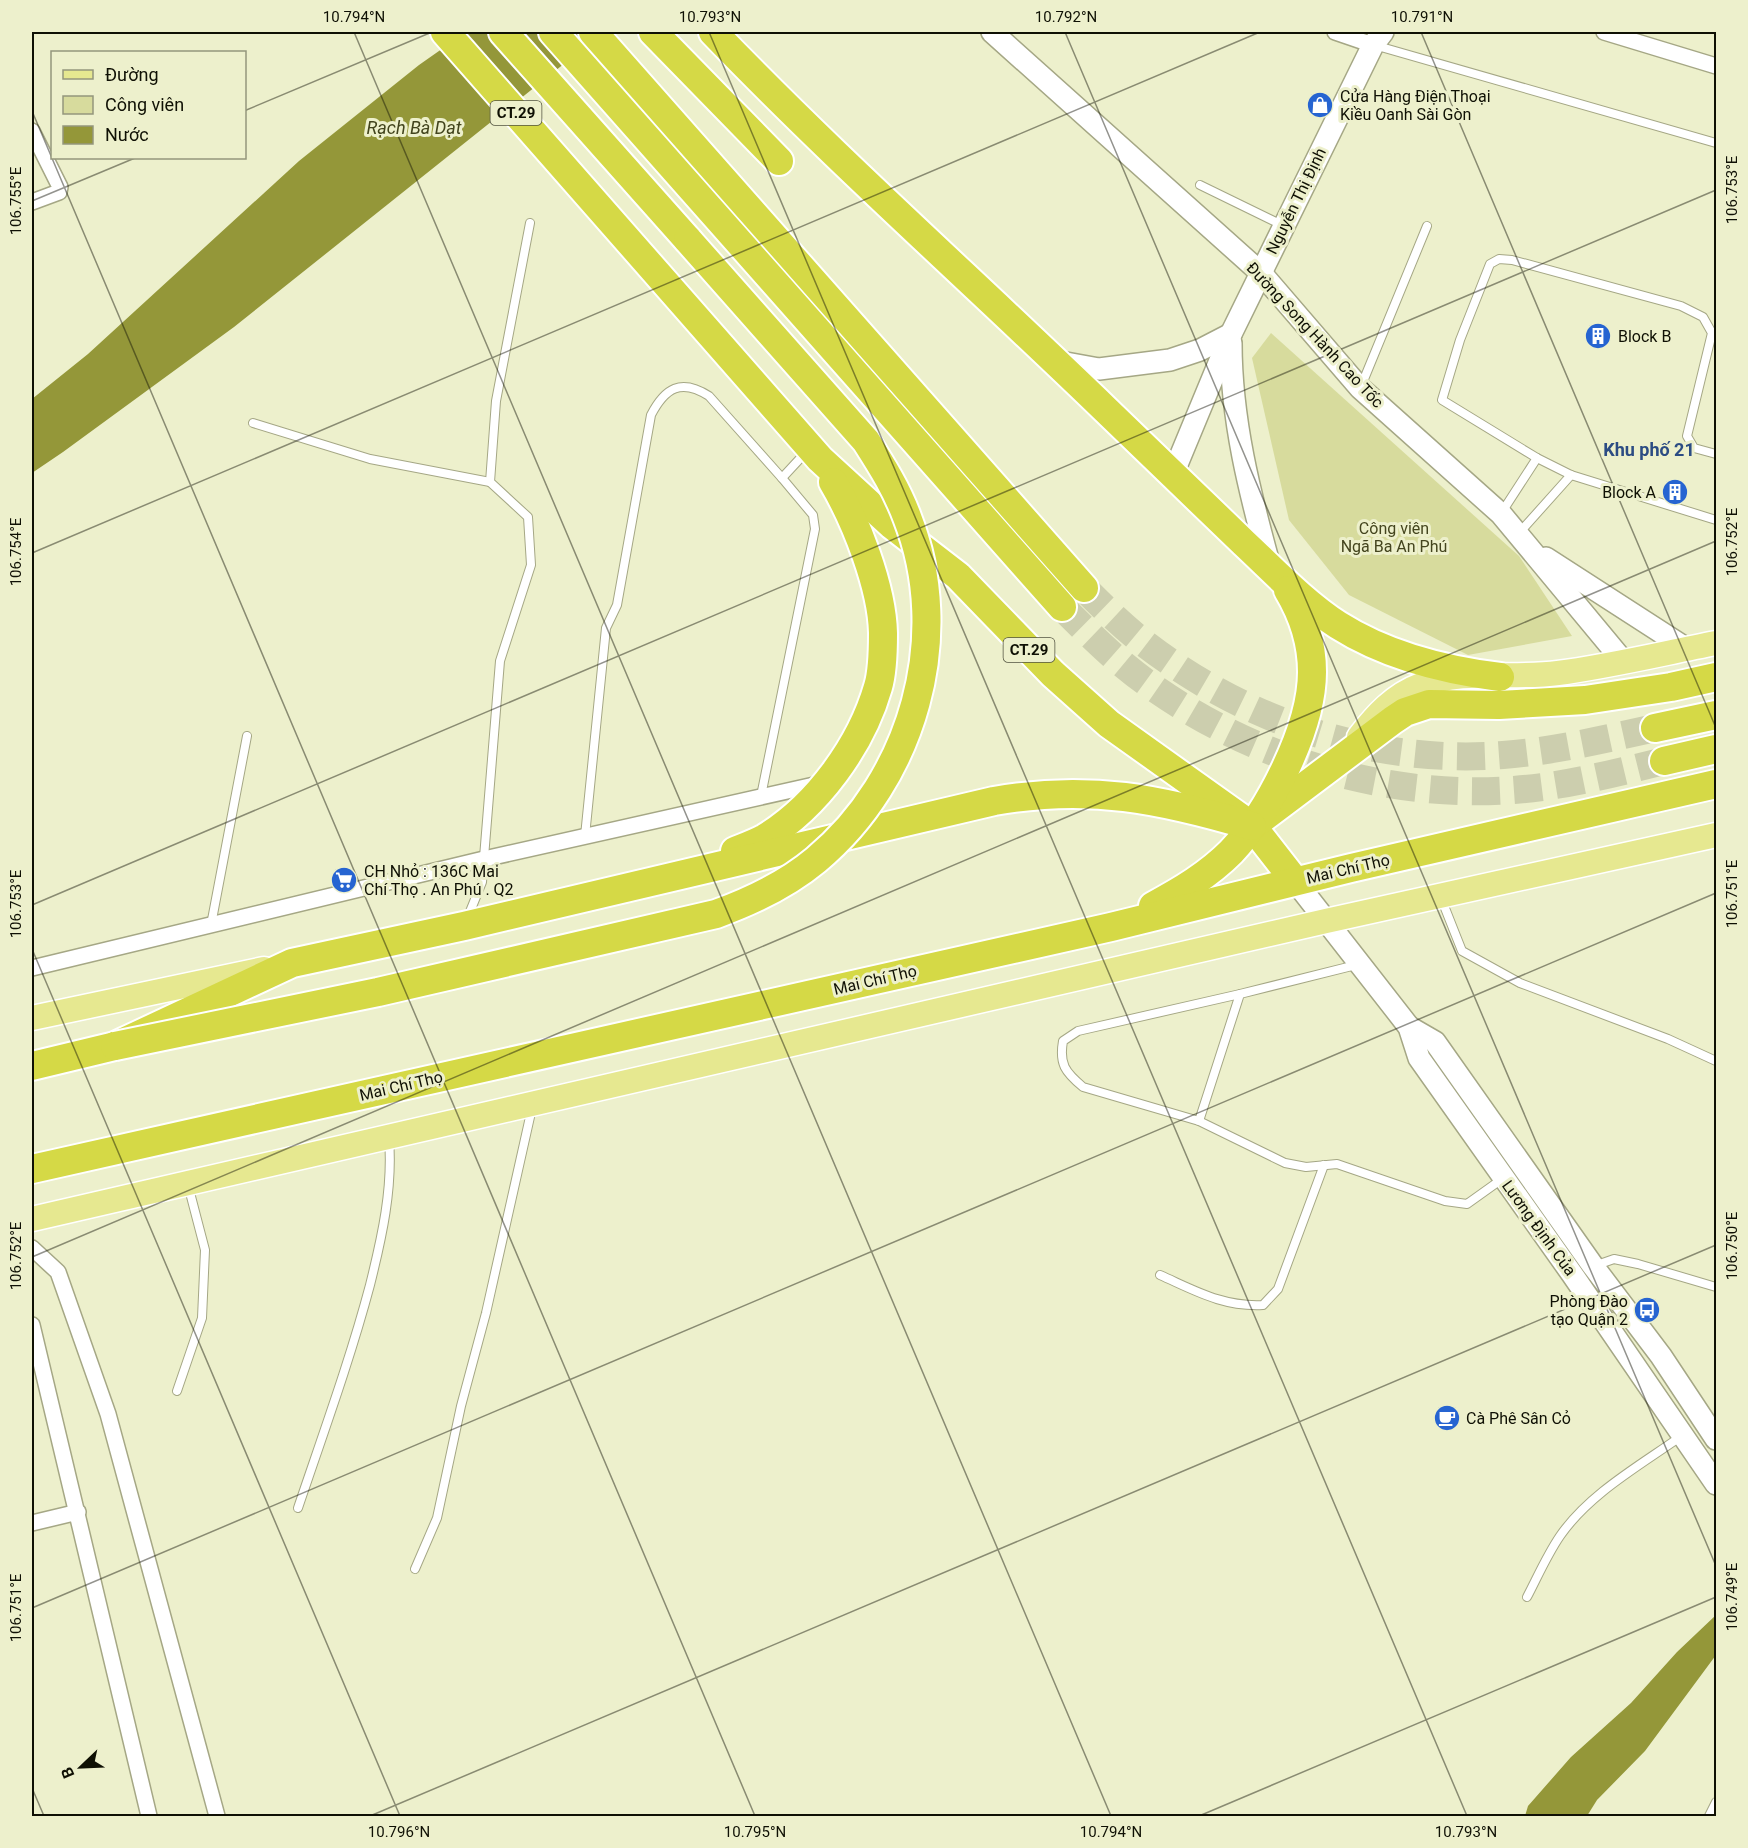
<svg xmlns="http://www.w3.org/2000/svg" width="1748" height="1848" font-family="Roboto,sans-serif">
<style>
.green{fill:#d7db9d}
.water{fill:#949739}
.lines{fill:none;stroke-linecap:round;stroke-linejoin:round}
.highway-tunnel{stroke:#ccceae;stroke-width:28;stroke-dasharray:28 14;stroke-linecap:butt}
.lane-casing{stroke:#a5a785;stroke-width:10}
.street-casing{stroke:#a5a785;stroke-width:18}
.secondary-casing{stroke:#a5a785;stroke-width:24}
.primary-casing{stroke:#fff;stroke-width:27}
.highway-casing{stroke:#fff;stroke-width:32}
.lane{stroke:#fff;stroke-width:8}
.street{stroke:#fff;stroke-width:15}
.secondary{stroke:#fff;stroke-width:21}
.primary{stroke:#e6e890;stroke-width:24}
.highway{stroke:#d5d946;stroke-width:28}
.highway-bridge-casing{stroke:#fff;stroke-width:32;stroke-linecap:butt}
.highway-bridge{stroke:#d5d946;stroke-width:28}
.ticks{fill:none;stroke:#0f1004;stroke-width:1.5;stroke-opacity:0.45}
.labels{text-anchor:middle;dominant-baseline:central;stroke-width:6;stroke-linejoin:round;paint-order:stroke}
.shield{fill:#edf0cc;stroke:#525340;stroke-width:1.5}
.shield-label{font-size:15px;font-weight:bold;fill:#0f1004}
.poi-label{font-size:16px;fill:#0f1004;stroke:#edf0cc;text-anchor:start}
.street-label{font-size:16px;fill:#0f1004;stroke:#edf0cc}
.park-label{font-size:16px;fill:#44451e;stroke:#edf0cc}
.water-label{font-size:18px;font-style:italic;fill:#42441d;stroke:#edf0cc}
.neighbourhood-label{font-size:18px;font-weight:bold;fill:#2c4c83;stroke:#edf0cc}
.neatline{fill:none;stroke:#0f1004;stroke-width:2}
.ticks-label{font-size:15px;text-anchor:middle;fill:#0f1004}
</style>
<rect width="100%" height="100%" fill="#edf0cc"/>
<path class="green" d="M1271,333L1519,556L1572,636L1468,655L1349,595L1289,520L1252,358Z"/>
<g class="water">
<path d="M466,32H598L565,63L234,327L63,452L32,473V399L88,354L299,161L419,65Z"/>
<path d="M1716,1615V1655L1645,1751L1597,1800L1587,1816H1525L1528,1806L1571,1757L1631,1703L1677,1652Z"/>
</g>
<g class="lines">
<g class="highway-tunnel">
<path d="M1084,588C1103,607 1122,626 1144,643C1246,722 1374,765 1503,755C1555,751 1605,739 1655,728"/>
<path d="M1062,607C1089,634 1116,661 1147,683C1261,765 1404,805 1543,787C1584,781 1624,771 1664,761"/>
</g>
<g class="lane-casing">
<g id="lane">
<path d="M1374,45L1716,143"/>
<path d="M1200,185L1282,225"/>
<path d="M1362,384L1427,226"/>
<path d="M253,423L370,459L490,482"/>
<path d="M1716,454L1694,448L1687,436L1712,333L1703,317L1681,306L1512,260L1499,259L1490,264L1460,340L1442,400L1537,458L1571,475L1716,520"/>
<path d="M1502,512L1537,458"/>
<path d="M1520,532L1571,475"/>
<path d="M761,796L815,529L813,515L782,478"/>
<path d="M585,836L606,628L617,605L651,415C665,388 681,378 709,396L782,478L807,451"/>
<path d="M1441,898L1462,951L1520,983L1668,1039L1716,1061"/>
<path d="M467,919L482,882L500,661L531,565L528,517L490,482L496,401L530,223"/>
<path d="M211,925L247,736"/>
<path d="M1240,994L1078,1031L1063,1041C1059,1064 1065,1072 1083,1087L1199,1121L1285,1163L1306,1167L1337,1164L1445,1201L1467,1204L1502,1179"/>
<path d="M1199,1121L1240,994L1356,965"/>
<path d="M1594,1266L1614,1259L1638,1264L1716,1287"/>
<path d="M1160,1275C1196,1291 1223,1307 1263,1305L1278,1289L1324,1165"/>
<path d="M177,1391L202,1318L205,1250L188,1185"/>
<path d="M298,1508C323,1434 350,1360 370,1285C382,1237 393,1188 389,1139"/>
<path d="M415,1569L437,1518L461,1406L486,1313L532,1108"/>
<path d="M1527,1597C1537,1578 1547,1555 1560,1536C1589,1494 1639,1466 1680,1437"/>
<path d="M1709,1816L1716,1802"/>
</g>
</g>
<g class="street-casing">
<g id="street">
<path d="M1335,32L1373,45"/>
<path d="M1604,32L1716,66"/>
<path d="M32,131L60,187L59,192L32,202"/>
<path d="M32,968L484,859L823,783"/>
<path d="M32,1248L58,1272L108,1414L217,1816"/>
<path d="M32,1325L149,1816"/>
<path d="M32,1523L78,1512"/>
</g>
</g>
<g class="secondary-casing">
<g id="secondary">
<path d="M992,32L1261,273L1360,388L1501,514L1623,661"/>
<path d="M1231,343C1231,420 1250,494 1270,567"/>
<path d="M1055,361L1099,369L1170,360L1200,350L1231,334"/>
<path d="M1173,474L1231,334L1373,45L1383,32"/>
<path d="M1546,558L1687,649"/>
<path d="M1295,881L1409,1027L1419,1058L1572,1274L1716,1484"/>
<path d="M1409,1027L1435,1042L1593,1266L1661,1356L1716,1439"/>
</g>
</g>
<g class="primary-casing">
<g id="primary">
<path d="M1359,737C1376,715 1394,695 1421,685C1463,669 1514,679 1558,673C1611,666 1664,653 1716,643"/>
<path d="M32,1018L264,969"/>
<path d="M32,1219L1326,921L1716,835"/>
</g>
</g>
<g class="highway-casing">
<g id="highway">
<path d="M445,32L820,459L892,525L958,576L1053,674L1109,724L1252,826L1295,881"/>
<path d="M503,32L688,240"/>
<path d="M553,32L1062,607"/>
<path d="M593,32L1084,588"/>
<path d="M653,32L779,161"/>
<path d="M713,32C839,163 975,283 1106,410C1152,454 1198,499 1244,543C1274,571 1304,603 1338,625C1387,656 1443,670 1500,677"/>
<path d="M1655,728L1716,715"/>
<path d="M1664,761L1716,749"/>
<path d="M1252,826L1393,720L1405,712L1429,704L1499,705L1585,700L1671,687L1716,677"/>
<path d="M735,851C745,847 756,843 765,838C817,806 861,746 878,687C882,674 883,647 883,633C882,587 856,521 833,482"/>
<path d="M1153,906C1181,891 1208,875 1231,852C1269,812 1312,728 1312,672C1312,643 1303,615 1288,590"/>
<path d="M32,1066L115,1046L292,963L464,926L994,801C1089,784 1161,799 1252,826"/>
<path d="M32,1169L1111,927L1351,868L1716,784"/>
</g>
</g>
<use href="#lane" class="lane"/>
<use href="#street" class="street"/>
<use href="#secondary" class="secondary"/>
<use href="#primary" class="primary"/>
<use href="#highway" class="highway"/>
<g class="highway-bridge-casing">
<path id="highway-bridge" d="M115,1046L378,992L716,914C752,901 786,885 816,860C913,779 954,637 907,517C897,490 882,466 866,441L688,240"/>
</g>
<use href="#highway-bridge" class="highway-bridge"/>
</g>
<path class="ticks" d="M354,32L1111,1816M709,32L1467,1816M1065,32L1716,1566M1421,32L1716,728M32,111L755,1816M244,111L432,32M32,201L135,158M32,553L1260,32M32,905L1716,190M32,949L400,1816M32,1257L1716,541M32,1608L1716,893M32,1788L44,1816M370,1816L1716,1245M1199,1816L1716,1597"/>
<defs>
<g id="shop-disc" transform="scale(1.35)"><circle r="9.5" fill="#2664d1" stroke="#edf0cc"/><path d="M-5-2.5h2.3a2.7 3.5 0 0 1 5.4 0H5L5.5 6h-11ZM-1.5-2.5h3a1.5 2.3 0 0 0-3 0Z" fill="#fff"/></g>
<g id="building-disc" transform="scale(1.35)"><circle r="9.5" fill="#2664d1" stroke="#edf0cc"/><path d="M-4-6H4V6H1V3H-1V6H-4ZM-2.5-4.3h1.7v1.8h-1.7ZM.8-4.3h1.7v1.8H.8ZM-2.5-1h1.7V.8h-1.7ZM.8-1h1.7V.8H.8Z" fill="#fff"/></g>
<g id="supermarket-disc" transform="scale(1.35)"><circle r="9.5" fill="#2664d1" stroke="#edf0cc"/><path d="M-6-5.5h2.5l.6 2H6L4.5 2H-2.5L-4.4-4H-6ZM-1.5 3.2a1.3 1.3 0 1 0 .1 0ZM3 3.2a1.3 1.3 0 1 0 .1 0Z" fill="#fff"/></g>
<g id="bus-disc" transform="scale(1.35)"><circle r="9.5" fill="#2664d1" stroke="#edf0cc"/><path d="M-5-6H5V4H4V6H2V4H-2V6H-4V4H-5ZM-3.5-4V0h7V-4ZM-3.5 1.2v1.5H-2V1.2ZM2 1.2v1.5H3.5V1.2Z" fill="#fff"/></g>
<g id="cafe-disc" transform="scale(1.35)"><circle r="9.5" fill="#2664d1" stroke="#edf0cc"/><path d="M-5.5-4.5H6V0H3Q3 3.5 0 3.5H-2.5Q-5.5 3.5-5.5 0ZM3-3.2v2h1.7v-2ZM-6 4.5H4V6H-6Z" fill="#fff"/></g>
</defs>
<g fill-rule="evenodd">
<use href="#shop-disc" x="1320" y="105"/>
<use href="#building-disc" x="1598" y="336"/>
<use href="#building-disc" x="1675" y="492"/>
<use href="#supermarket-disc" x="344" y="880"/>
<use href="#bus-disc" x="1647" y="1310"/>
<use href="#cafe-disc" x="1447" y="1418"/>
</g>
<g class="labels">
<g class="shield">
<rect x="490.5" y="101" width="51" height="24" rx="4.5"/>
<rect x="1003.5" y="638" width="51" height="24" rx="4.5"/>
</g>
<g class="shield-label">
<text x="516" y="113">CT.29</text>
<text x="1029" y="650">CT.29</text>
</g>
<g class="poi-label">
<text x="1340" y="96">Cửa Hàng Điện Thoại<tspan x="1340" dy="18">Kiều Oanh Sài Gòn</tspan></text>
<text x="1618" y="336">Block B</text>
<text x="1656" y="492" text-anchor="end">Block A</text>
<text x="364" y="871">CH Nhỏ : 136C Mai<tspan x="364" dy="18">Chí Thọ . An Phú . Q2</tspan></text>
<text x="1628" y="1301" text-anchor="end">Phòng Đào<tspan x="1628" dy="18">tạo Quận 2</tspan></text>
<text x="1466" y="1418">Cà Phê Sân Cỏ</text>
</g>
<g class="street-label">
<text transform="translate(1296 201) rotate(-64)">Nguyễn Thị Định</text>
<text transform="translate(1315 335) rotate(47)">Đường Song Hành Cao Tốc</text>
<text transform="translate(1348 869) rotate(-13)">Mai Chí Thọ</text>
<text transform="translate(875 980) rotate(-13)">Mai Chí Thọ</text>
<text transform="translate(401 1086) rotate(-13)">Mai Chí Thọ</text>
<text transform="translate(1539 1228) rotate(54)">Lương Định Của</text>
</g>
<g class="park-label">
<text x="1394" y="528">Công viên<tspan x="1394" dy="18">Ngã Ba An Phú</tspan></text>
</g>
<g class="water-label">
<text x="414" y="127">Rạch Bà Dạt</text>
</g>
<g class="neighbourhood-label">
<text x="1649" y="449">Khu phố 21</text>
</g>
</g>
<rect width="1748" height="1848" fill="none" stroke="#edf0cc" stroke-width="66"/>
<rect x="51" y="51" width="195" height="108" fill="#edf0cc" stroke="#94967c" stroke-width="1.5"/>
<rect x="63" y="70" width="30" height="9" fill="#e6e890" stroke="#94967c" stroke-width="1.5"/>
<text x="105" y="81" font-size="18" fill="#0f1004">Đường</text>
<rect x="63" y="96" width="30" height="18" fill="#d7db9d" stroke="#94967c" stroke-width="1.5"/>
<text x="105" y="111" font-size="18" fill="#0f1004">Công viên</text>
<rect x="63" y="126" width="30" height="18" fill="#949739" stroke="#94967c" stroke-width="1.5"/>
<text x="105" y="141" font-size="18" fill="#0f1004">Nước</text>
<g transform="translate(81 1767) rotate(247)" stroke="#edf0cc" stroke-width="4.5" paint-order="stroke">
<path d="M0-4.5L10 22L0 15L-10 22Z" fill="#0f1004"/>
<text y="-9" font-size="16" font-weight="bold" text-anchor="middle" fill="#0f1004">B</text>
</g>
<rect x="33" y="33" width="1682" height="1782" class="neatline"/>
<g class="ticks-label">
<text x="354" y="22">10.794°N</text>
<text x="710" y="22">10.793°N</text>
<text x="1066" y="22">10.792°N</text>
<text x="1422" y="22">10.791°N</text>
<text transform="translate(1732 190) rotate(-90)" y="5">106.753°E</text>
<text transform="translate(16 201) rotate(-90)" y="5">106.755°E</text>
<text transform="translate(1732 542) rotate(-90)" y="5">106.752°E</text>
<text transform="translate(16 552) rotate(-90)" y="5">106.754°E</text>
<text transform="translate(1732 894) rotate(-90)" y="5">106.751°E</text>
<text transform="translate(16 904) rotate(-90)" y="5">106.753°E</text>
<text transform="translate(1732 1246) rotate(-90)" y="5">106.750°E</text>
<text transform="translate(16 1256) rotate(-90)" y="5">106.752°E</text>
<text transform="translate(1732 1597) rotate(-90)" y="5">106.749°E</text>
<text transform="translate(16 1608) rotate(-90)" y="5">106.751°E</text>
<text x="399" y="1837">10.796°N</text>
<text x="755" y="1837">10.795°N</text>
<text x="1111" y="1837">10.794°N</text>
<text x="1466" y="1837">10.793°N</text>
</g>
</svg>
